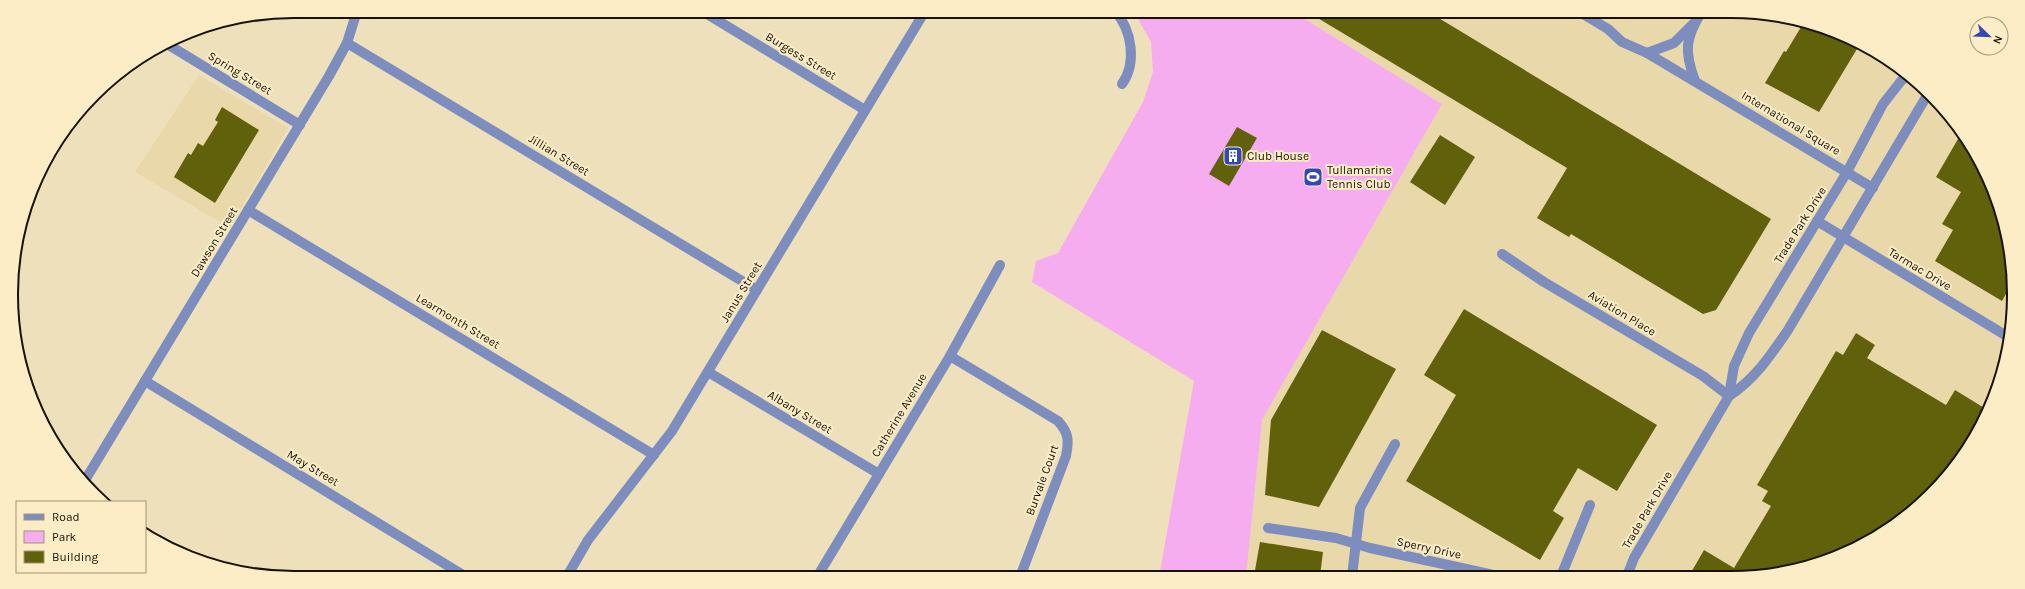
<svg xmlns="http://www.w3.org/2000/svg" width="2025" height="589" font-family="Karla,sans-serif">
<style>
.built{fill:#e9d8aa}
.green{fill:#f6adef}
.building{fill:#61610c}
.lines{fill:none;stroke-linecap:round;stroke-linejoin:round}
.minor{stroke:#7d8dbd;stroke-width:10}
.labels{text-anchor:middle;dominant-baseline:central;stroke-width:4;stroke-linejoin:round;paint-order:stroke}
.street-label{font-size:12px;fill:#171205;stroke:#fcedc6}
.poi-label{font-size:12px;fill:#171205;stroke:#fcedc6;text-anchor:start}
.rim{fill:none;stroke:#171205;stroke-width:2}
</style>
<rect width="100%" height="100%" fill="#eee0ba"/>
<g class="built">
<path d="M1292,11H1730L1786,16L1839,32L1888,59L1931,94L1966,137L1992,186L2009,239L2014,294L2009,350L1976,436L1931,495L1767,576H1246L1262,420L1442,104Z"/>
<path d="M199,75L288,128L230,228L135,172Z"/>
</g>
<path class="green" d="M1126,11H1292L1442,104L1262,420L1246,576L1159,577L1194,381L1032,282L1036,261L1058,253L1143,102L1153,72L1151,42L1138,19Z"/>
<g class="building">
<path d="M1306,11H1427L1771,219L1716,310L1703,314L1571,234L1569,237L1537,218L1567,168Z"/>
<path d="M1804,22L1839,32L1860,44L1819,112L1765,83L1784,51L1786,52Z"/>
<path d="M222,107L259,130L215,203L174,177L188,153L191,155L198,143L203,146L218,122L215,120Z"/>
<path d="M1237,127L1257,138L1229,186L1209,174Z"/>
<path d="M1962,132L1992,186L2008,239L2013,282L2002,301L1935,261L1953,230L1942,224L1961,192L1936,177Z"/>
<path d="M1440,135L1475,157L1445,205L1410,182Z"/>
<path d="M1464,309L1657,425L1617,491L1578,468L1553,511L1564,518L1540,560L1406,481L1456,395L1424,375Z"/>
<path d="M1322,330L1396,369L1319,507L1265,495L1271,420Z"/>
<path d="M1856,333L1875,345L1867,358L1946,405L1955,390L1986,409L1976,436L1931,495L1856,549L1767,576H1689L1704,550L1734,568L1771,506L1762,501L1768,491L1757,485L1836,351L1843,355Z"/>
<path d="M1260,542L1323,552L1320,576H1254Z"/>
</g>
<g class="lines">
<g class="minor">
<path d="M702,11L865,110"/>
<path d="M1115,11C1132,30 1137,63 1122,84"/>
<path d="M1578,11L1608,29L1622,42L1647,53L1873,188"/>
<path d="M347,43L757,290"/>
<path d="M167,44L300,125"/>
<path d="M1647,53L1674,43L1694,23"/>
<path d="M1695,81C1684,51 1685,39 1702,11"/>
<path d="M248,210L654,455"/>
<path d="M1817,221L2010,338"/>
<path d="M1502,254L1544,282L1703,376L1729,396"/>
<path d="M950,356L1058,421C1069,433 1069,441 1066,456L1020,577"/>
<path d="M708,372L879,474"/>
<path d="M145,381L468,578"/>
<path d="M1729,396C1755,379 1771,355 1788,330L1929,92"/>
<path d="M84,482L329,76L347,43L357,11"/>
<path d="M1268,528L1336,538L1370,548L1498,576"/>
<path d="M1352,576L1360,508L1395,444"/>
<path d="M1561,576L1590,505"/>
<path d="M1627,576L1634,558L1729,396L1734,366L1749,333L1847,172L1883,104L1901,81L1908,75"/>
<path d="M817,577L950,356L1000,265"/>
<path d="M566,578L588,540L672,431L925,11"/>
</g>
</g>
<defs>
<g id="building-square" transform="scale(1)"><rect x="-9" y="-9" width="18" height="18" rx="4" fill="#3247b8" stroke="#fcedc6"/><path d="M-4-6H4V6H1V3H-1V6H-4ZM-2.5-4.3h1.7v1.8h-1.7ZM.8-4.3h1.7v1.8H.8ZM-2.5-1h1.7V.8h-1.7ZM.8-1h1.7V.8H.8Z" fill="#fff"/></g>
<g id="stadium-square" transform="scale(1)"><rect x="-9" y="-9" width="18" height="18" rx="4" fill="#3247b8" stroke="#fcedc6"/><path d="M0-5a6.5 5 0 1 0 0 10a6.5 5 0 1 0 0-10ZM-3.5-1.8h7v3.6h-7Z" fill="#fff"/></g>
</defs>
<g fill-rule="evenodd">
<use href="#building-square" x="1233" y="156"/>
<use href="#stadium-square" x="1313" y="177"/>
</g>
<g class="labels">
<g class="street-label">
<text transform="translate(801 56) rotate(31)">Burgess Street</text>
<text transform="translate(240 73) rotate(31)">Spring Street</text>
<text transform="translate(1791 123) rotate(31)">International Square</text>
<text transform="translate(559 155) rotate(31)">Jillian Street</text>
<text transform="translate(1800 225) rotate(-58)">Trade Park Drive</text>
<text transform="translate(214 242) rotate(-59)">Dawson Street</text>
<text transform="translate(1920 269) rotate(31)">Tarmac Drive</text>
<text transform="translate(741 292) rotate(-59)">Janus Street</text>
<text transform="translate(1622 313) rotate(31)">Aviation Place</text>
<text transform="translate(458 321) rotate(31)">Learmonth Street</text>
<text transform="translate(800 412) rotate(31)">Albany Street</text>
<text transform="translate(899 415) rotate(-59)">Catherine Avenue</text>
<text transform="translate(313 468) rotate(31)">May Street</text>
<text transform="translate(1042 480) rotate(-70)">Burvale Court</text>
<text transform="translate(1647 510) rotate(-60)">Trade Park Drive</text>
<text transform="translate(1429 548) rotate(12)">Sperry Drive</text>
</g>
<g class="poi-label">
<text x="1247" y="156">Club House</text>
<text x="1327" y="170">Tullamarine<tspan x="1327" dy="14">Tennis Club</tspan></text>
</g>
</g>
<path d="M0 0H2025V589H0ZM294 18H1731A276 276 0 0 1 2007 294V295A276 276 0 0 1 1731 571H294A276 276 0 0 1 18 295V294A276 276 0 0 1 294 18Z" fill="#fcedc6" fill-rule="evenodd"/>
<path class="rim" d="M294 18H1731A276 276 0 0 1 2007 294V295A276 276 0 0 1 1731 571H294A276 276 0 0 1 18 295V294A276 276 0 0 1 294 18Z"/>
<rect x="16" y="501" width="130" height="72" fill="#fcedc6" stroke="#a09579"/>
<rect x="24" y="514" width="20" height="6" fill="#7d8dbd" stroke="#a09579"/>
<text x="52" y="521" font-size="12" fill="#171205">Road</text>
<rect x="24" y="531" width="20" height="12" fill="#f6adef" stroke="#a09579"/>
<text x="52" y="541" font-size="12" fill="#171205">Park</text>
<rect x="24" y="551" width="20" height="12" fill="#61610c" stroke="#a09579"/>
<text x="52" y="561" font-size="12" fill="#171205">Building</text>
<g transform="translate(1989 36) rotate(113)"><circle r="19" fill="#fcedc6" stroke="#a09579"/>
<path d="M0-3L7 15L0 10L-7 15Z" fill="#3247b8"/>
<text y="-6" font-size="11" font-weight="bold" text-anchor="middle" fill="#171205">N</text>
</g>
</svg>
